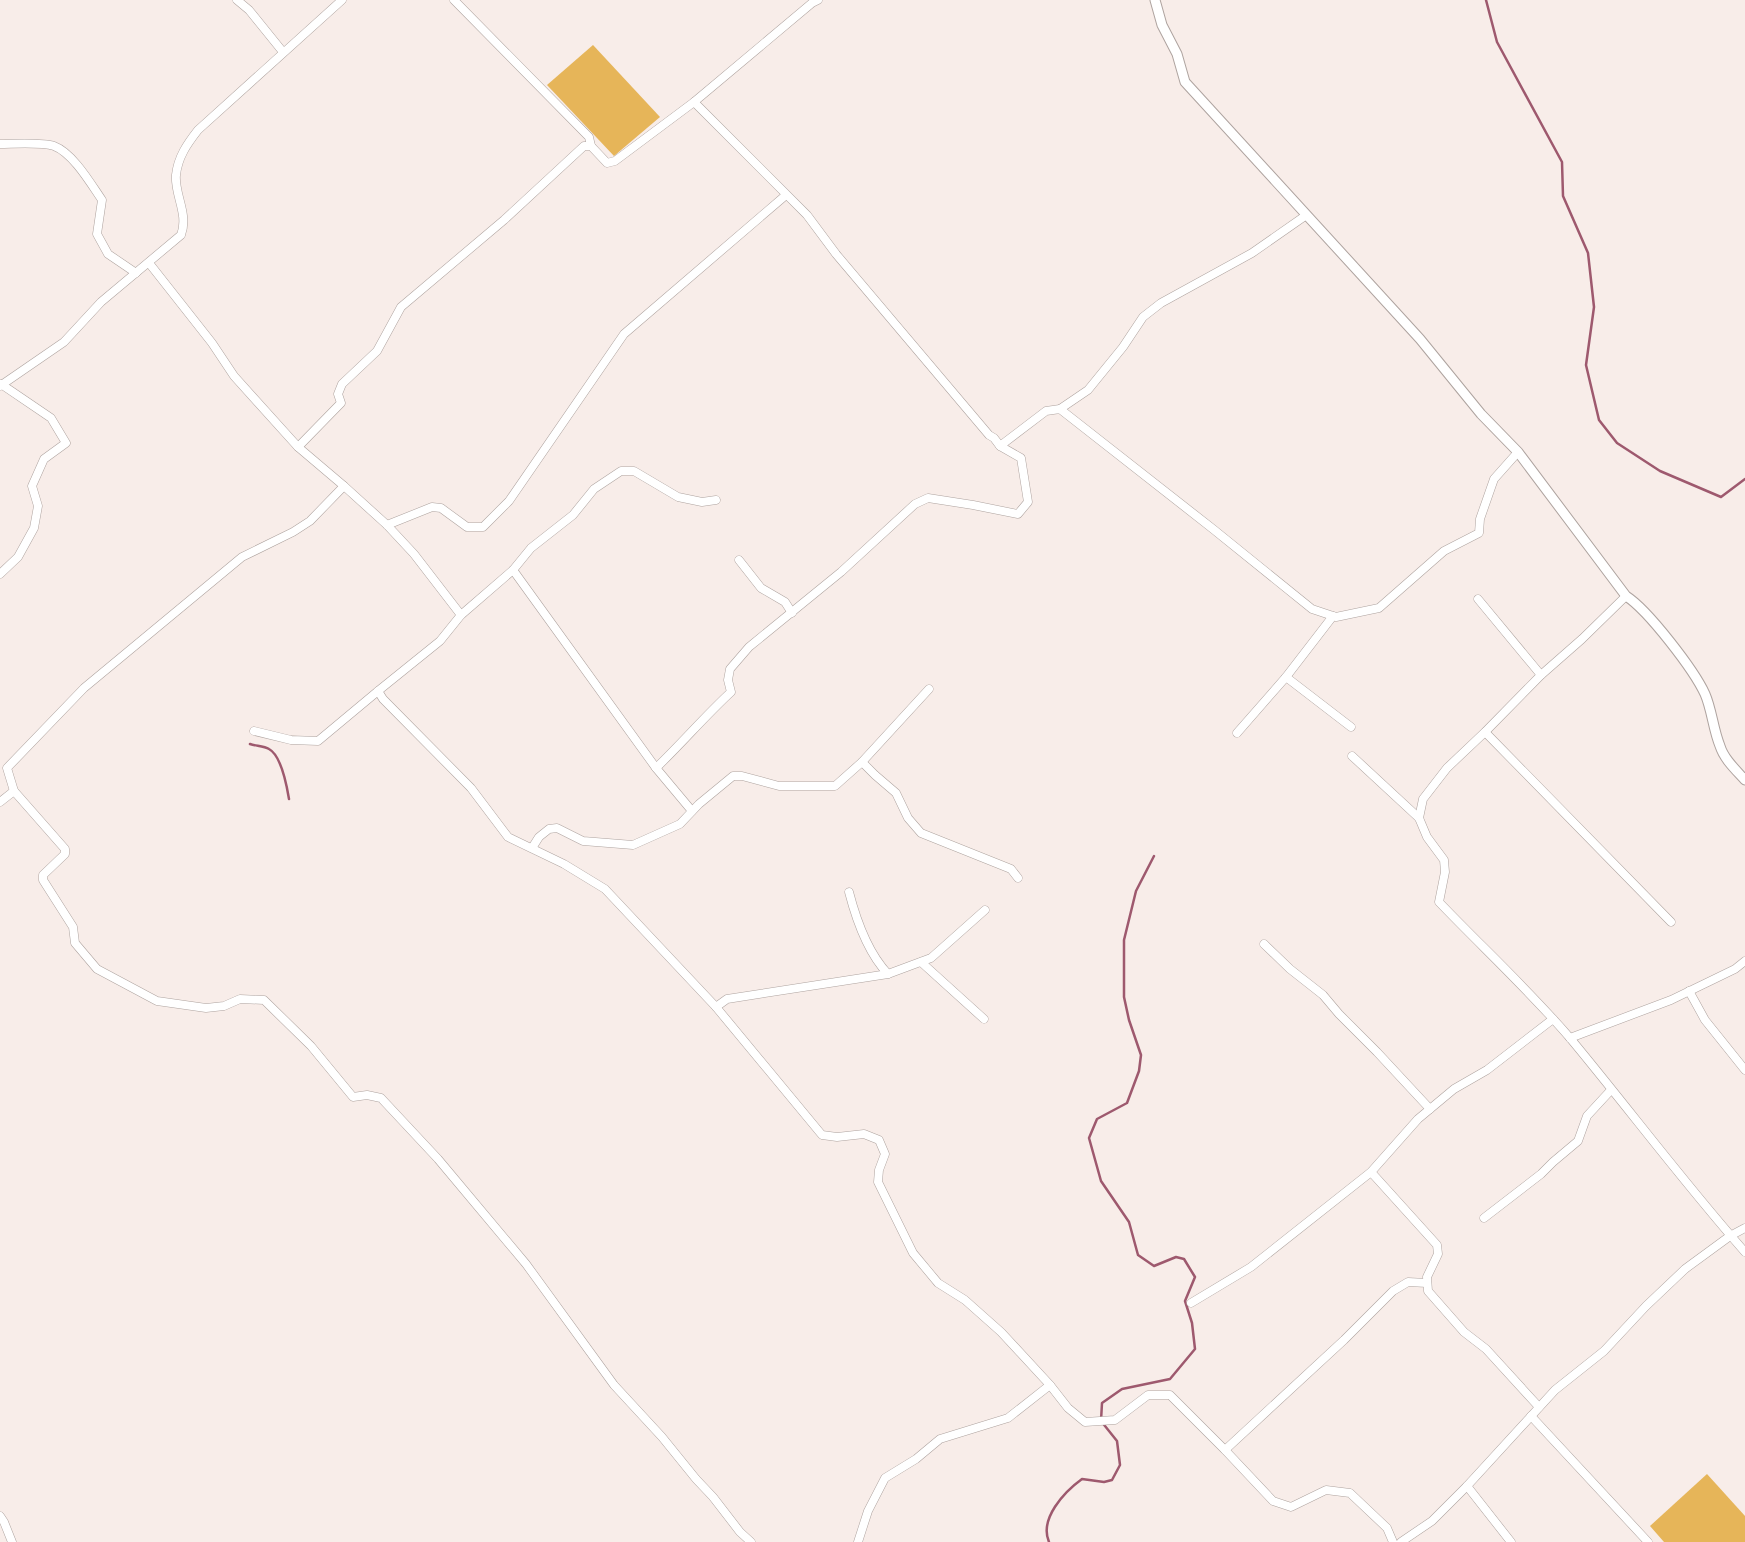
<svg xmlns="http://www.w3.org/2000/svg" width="1745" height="1542" font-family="'Source Sans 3',sans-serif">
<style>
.green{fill:#e6b559}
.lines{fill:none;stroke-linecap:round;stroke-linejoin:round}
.stream{stroke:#9e596e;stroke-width:2.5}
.minor-casing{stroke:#aea39f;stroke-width:9}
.tertiary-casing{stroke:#aea39f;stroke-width:11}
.minor{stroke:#fff;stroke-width:8}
.tertiary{stroke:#fff;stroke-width:9}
</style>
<rect width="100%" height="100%" fill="#f8ede9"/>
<g class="green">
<path d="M593,45L660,117L614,156L547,85Z"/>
<path d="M1707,1474L1745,1516V1542H1664L1650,1526Z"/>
</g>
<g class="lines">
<g class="stream">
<path d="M1486,0L1497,42L1562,162L1563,196L1588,253L1594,307L1586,365L1599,420L1617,443L1660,471L1721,497L1745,479"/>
<path d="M250,744C256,746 264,746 269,749C282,756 287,787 289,799"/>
<path d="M1049,1542C1039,1519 1064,1492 1082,1479L1104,1482L1112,1480L1120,1465L1117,1441L1101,1421L1102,1403L1122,1389L1170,1379L1195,1349L1192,1323L1185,1301L1195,1277L1184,1259L1176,1257L1154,1266L1138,1255L1129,1222L1101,1181L1089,1138L1097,1119L1127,1103L1139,1071L1141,1055L1129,1020L1124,997V940L1136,891L1154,856"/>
</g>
<g class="minor-casing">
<g id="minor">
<path d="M237,0L249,10L283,52"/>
<path d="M454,0L589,137L591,146"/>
<path d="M694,102L807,215L836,254L989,435L994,438L1000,446L1046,411L1060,409L1213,529L1312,609L1336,617L1379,608L1444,551L1479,533L1480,519L1494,479L1518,452"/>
<path d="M0,144C13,144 42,142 54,146C73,153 91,184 102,200L97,234L108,254L136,273"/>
<path d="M149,263L212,343L234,376L298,447L344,486L387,525L414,554L461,615"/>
<path d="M0,386L64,342L101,302L181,235C189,214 174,194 176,175C178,157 187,144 198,130L342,0"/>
<path d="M1060,409L1088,390L1123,347L1143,317L1161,303L1252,253L1305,216"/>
<path d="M298,447L341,403L338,394L342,384L377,351L401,307L504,220L584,146H591L607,163L615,161L694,102L812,3L818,0"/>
<path d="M344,486L310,521L293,532L242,557L84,688L7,768L14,791L65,849V854L43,875V880L73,927L75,943L97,969L157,1001L206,1008L224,1006L240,999L264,1000L311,1046L353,1097L367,1095L381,1098L438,1159L526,1264L614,1385L662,1437L696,1479L713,1497L740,1532L751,1542"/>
<path d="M387,525L432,507L441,508L467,527H483L509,501L624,334L786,195"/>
<path d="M739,560L761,588L785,602L792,613"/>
<path d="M513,570L656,768L692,811"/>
<path d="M0,574L18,557L34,528L38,506L32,486L44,459L66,443L51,418L1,384"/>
<path d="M1626,596L1582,639L1541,675L1485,732L1447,768L1423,799L1419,818L1427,837L1444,860L1445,872L1439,902C1482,947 1529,990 1570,1038C1629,1109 1684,1183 1745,1252"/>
<path d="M1478,599L1541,675"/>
<path d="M1286,677L1351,727"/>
<path d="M378,691L383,699L471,788L508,837L564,864L605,889L716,1007L822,1135L837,1137L864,1134L879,1140L885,1154L879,1170L878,1182L913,1253L938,1283L965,1300L1001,1332L1050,1385L1068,1408L1085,1422L1115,1420L1148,1395H1170L1225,1450L1273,1501L1291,1507L1326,1490L1350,1493L1387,1528L1393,1542"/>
<path d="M254,731L291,740L318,741L378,691L440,641L461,615L513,570L531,548L573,515L594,489L621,471H634L678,497L702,502L716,500"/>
<path d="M1485,732L1671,922"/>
<path d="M1237,733L1286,677L1333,616"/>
<path d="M1352,756L1419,818"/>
<path d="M862,762L875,775L896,793L908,818L921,833L1011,869L1018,878"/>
<path d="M656,768C682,743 705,716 731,692L728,680L730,669L749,647L841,572L915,504L928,498L973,505L1018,514L1028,502L1021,458L1000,446"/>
<path d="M0,802L14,791"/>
<path d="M532,848L539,837L549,829L557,828L583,841L633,845L680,824L699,804L733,776H742L779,786H835L862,762L929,689"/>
<path d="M849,892C856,919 868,953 888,974"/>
<path d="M1264,944L1290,969L1323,995L1339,1014L1377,1052L1430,1109"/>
<path d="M921,962L984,1019"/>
<path d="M1689,991L1705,1020L1745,1070"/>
<path d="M716,1007L727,999L888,974L931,958L985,910"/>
<path d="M1570,1038L1671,1000L1735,969L1745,961"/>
<path d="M1371,1172L1437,1245L1438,1254L1427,1277L1428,1291L1464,1332L1486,1349L1539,1407"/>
<path d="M1484,1218L1541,1174L1553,1162L1578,1141L1587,1116L1611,1090"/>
<path d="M1191,1303L1251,1267L1371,1172L1418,1119L1454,1089L1487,1070L1553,1019"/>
<path d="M1531,1416L1648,1542"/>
<path d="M1225,1450L1344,1340L1393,1291L1408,1282L1427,1283"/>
<path d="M1467,1486L1511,1542"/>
<path d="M0,1516L4,1522L12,1542"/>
<path d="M858,1542L868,1511L885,1478L916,1459L940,1439L1008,1418L1050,1385"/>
<path d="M1401,1542L1432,1521L1467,1486L1555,1390L1604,1351L1646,1306L1685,1269L1730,1236L1745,1228"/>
</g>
</g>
<g class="tertiary-casing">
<path id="tertiary" d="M1155,0L1162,25L1177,54L1185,82L1420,339L1481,414L1518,452L1626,596C1648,610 1694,670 1705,694C1712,710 1713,729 1720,746C1724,759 1736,770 1745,780"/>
</g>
<use href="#minor" class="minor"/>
<use href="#tertiary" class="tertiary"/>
</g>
</svg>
